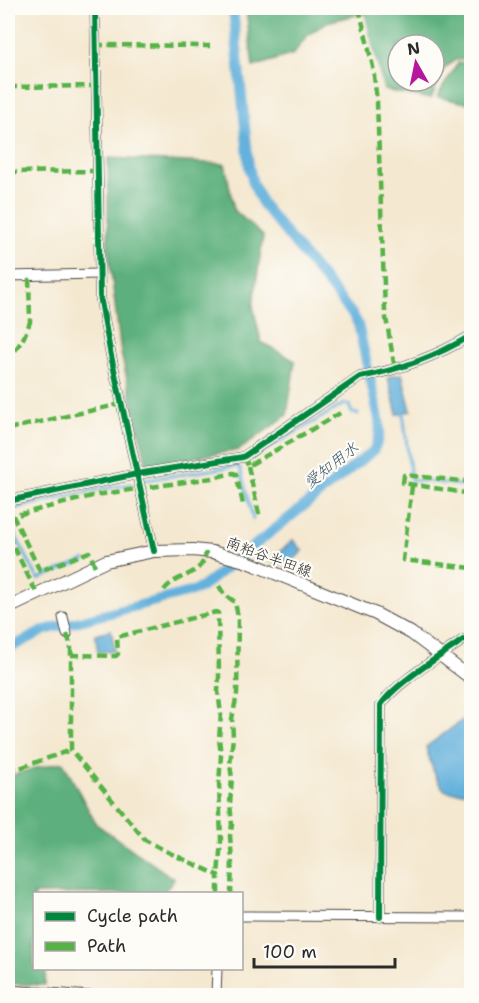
<svg xmlns="http://www.w3.org/2000/svg" width="479" height="1003" font-family="'Shantell Sans','Klee One',sans-serif">
<style>
.forest{fill:#5db07d;stroke:#446e54;stroke-width:1.5;fill-rule:evenodd}
.water{fill:#63b1dc;stroke:#476e84;stroke-width:1.5}
.lines{fill:none;stroke-linecap:round;stroke-linejoin:round}
.stream{stroke:#63b1dc;stroke-width:3}
.canal{stroke:#63b1dc;stroke-width:10}
.street-casing{stroke:#494744;stroke-width:11}
.secondary-casing{stroke:#494744;stroke-width:14}
.street{stroke:#fff;stroke-width:9}
.secondary{stroke:#fff;stroke-width:12}
.quiet{stroke:#56b246;stroke-width:4.5;stroke-dasharray:9 4.5;stroke-linecap:butt}
.cycleway-casing{stroke:#fdfcf7;stroke-width:10}
.cycleway{stroke:#00873e;stroke-width:6}
.labels{text-anchor:middle;dominant-baseline:central;stroke-width:4.5;stroke-linejoin:round;paint-order:stroke}
.street-label{font-size:15px;fill:#2b2b2b;stroke:#fdfcf7}
.water-label{font-size:16px;font-style:italic;fill:#3f5a69;stroke:#fdfcf7}
</style>
<rect width="100%" height="100%" fill="#fdfcf7"/>
<filter id="ink" filterUnits="userSpaceOnUse"><feTurbulence type="fractalNoise" baseFrequency=".0167" numOctaves="2"/><feDisplacementMap in="SourceGraphic" scale="12" xChannelSelector="R" yChannelSelector="G"/><feConvolveMatrix kernelMatrix="1 2 1 2 8 2 1 2 1" color-interpolation-filters="sRGB"/></filter>
<filter id="wash" filterUnits="userSpaceOnUse"><feTurbulence type="fractalNoise" baseFrequency=".008" numOctaves="4" result="noise"/><feDisplacementMap in="SourceGraphic" scale="24" xChannelSelector="R" yChannelSelector="G"/><feGaussianBlur stdDeviation="1.35" result="paint"/><feColorMatrix in="noise" values="0 0 0 0 0 0 0 0 0 0 0 0 0 0 0 0 0 1.4 0 .05"/><feComposite in="paint" operator="in"/></filter>
<g filter="url(#wash)">
<rect width="100%" height="100%" fill="#f4e8d0"/>
<g class="forest">
<path d="M246,8H471V59L455,60L444,69L431,99L384,90L365,13L327,22L307,36L293,54L253,67ZM398,45H434V81H398Z"/>
<path d="M471,62V104L437,97L458,63Z"/>
<path d="M108,158L225,164L234,210L263,236L253,306L261,342L295,361L287,415L239,450L147,465L121,353L108,247Z"/>
<path d="M63,762L96,824L174,879L163,893L34,894V968L46,969L45,985L8,984V777L31,769Z"/>
</g>
<g class="water">
<path d="M402,374L411,411L397,414L388,377Z"/>
<path d="M293,540L303,551L288,565L270,560Z"/>
<path d="M111,630L115,651L98,652L95,634Z"/>
<path d="M471,714V792C464,792 454,793 447,791C437,788 429,757 426,747Z"/>
</g>
<g class="lines">
<g class="stream">
<path d="M403,411L411,480L472,486"/>
<path d="M250,459L344,404L349,405L352,413L358,414"/>
<path d="M145,480L237,466L240,468L253,519"/>
<path d="M8,510L96,490L131,484"/>
<path d="M8,521L38,579L85,560"/>
</g>
<path class="canal" d="M8,649L45,630L190,592L202,587L373,451C379,440 381,432 379,419L358,324L353,315L263,205L253,184L249,166L233,8"/>
</g>
</g>
<g filter="url(#ink)">
<g class="lines">
<g class="street-casing">
<g id="street">
<path d="M95,8L100,296L110,351L154,551"/>
<path d="M8,276L98,274"/>
<path d="M8,501L137,474L243,457L360,377C399,370 437,356 472,335"/>
<path d="M63,617L67,634"/>
<path d="M242,916L472,917"/>
<path d="M380,917L381,705C393,685 442,655 463,640L472,641"/>
<path d="M8,990L91,996"/>
<path d="M216,996L217,968"/>
</g>
</g>
<g class="secondary-casing">
<path id="secondary" d="M8,608L106,561L154,551L193,550L212,552L245,561L376,614L411,633L472,679"/>
</g>
<use href="#street" class="street"/>
<use href="#secondary" class="secondary"/>
<g class="quiet">
<path d="M359,8L373,67L377,102L385,312L395,369"/>
<path d="M95,45L210,46"/>
<path d="M8,87L96,86"/>
<path d="M8,172L97,171"/>
<path d="M8,362L24,337L30,322L29,276"/>
<path d="M8,429L121,404"/>
<path d="M244,456L248,466L342,412"/>
<path d="M248,466L260,518"/>
<path d="M472,482L404,475L403,483L472,494"/>
<path d="M412,486L403,560L472,568"/>
<path d="M8,535L37,594"/>
<path d="M95,566L89,552L40,571L13,516L96,495L212,478L233,473L236,474L243,504"/>
<path d="M219,586L224,594L235,602L238,617L237,694L232,719L233,737L230,765L232,778L230,803L232,825L230,836L232,859L231,894"/>
<path d="M164,590C177,573 203,577 206,552"/>
<path d="M67,634L71,646V750L145,840L170,853L218,875V894"/>
<path d="M71,655L116,656L118,654L117,637L216,612L218,613L219,677L218,691L221,714L219,739L221,755L219,784L221,841L218,875"/>
<path d="M8,772L71,750"/>
</g>
<g class="cycleway-casing">
<g id="cycleway">
<path d="M95,8L100,296L110,351L154,551"/>
<path d="M8,501L137,474L243,457L360,377C399,370 437,356 472,335"/>
<path d="M380,917L381,705C393,685 442,655 463,640L472,641"/>
</g>
</g>
<use href="#cycleway" class="cycleway"/>
</g>
</g>
<g class="labels">
<g class="street-label">
<text transform="translate(269 557) rotate(20)">南粕谷半田線</text>
</g>
<g class="water-label">
<text transform="translate(331 465) rotate(-38)">愛知用水</text>
</g>
</g>
<rect width="479" height="1003" fill="none" stroke="#fdfcf7" stroke-width="30"/>
<rect x="33" y="892" width="210" height="78" fill="#fdfcf7" stroke="#a9a8a5" stroke-width="1.5"/>
<rect x="45" y="912" width="30" height="9" fill="#00873e" stroke="#a9a8a5" stroke-width="1.5"/>
<text x="87" y="922" font-size="18" fill="#2b2b2b">Cycle path</text>
<rect x="45" y="942" width="30" height="9" fill="#56b246" stroke="#a9a8a5" stroke-width="1.5"/>
<text x="87" y="952" font-size="18" fill="#2b2b2b">Path</text>
<g transform="translate(416 63) rotate(351)"><circle r="28" fill="#fdfcf7" stroke="#a9a8a5" stroke-width="1.5"/>
<path d="M0-4.5L10 22L0 15L-10 22Z" fill="#b5179e"/>
<text y="-9" font-size="16" font-weight="bold" text-anchor="middle" fill="#2b2b2b">N</text>
</g>
<path d="M254 958v9h141v-9" fill="none" stroke="#2b2b2b" stroke-width="3"/>
<text x="263" y="958" font-size="18" fill="#2b2b2b" stroke="#fdfcf7" stroke-width="4.5" paint-order="stroke">100 m</text>
</svg>
